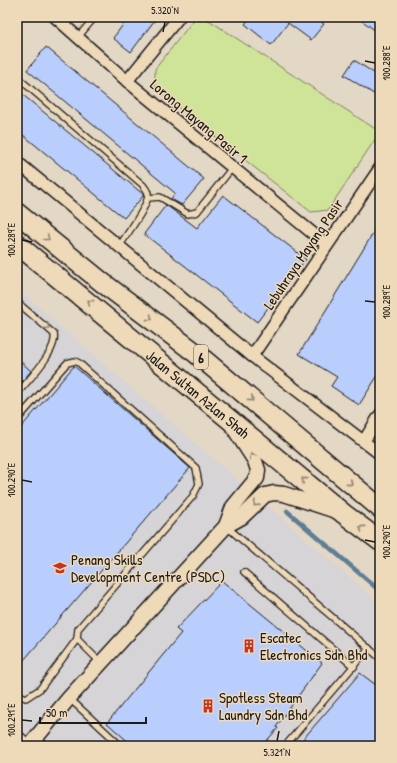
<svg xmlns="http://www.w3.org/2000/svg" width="397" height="763" font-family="'Patrick Hand',sans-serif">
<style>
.built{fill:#d6d4d6}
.green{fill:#cfe498;stroke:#76805a}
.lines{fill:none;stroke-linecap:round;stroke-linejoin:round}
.stream{stroke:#5d7e95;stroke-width:4.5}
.building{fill:#b9cefd;stroke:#1c1c1c}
.service-casing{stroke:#1c1c1c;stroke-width:8}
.minor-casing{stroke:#1c1c1c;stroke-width:14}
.tertiary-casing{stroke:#1c1c1c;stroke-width:17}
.trunk-casing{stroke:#1c1c1c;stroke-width:22}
.service{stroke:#eed9b8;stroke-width:5.5}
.minor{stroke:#eed9b8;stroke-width:11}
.tertiary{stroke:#eed9b8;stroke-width:14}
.trunk{stroke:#eed9b8;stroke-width:19}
.oneway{stroke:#908472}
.ticks{fill:none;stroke:#1c1c1c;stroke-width:1.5}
.labels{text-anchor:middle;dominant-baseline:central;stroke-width:3;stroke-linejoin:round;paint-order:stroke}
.shield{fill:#eed9b8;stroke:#5b554b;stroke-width:1}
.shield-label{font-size:14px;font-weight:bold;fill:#1c1c1c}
.street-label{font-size:15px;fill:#1c1c1c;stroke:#eed9b8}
.poi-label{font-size:15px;fill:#1c1c1c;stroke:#eed9b8;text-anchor:start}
.neatline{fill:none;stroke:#1c1c1c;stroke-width:1.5}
.ticks-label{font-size:10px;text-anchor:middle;fill:#1c1c1c}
</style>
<rect width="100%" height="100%" fill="#e3d7c6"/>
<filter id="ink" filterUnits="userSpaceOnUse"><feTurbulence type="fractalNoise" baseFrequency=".025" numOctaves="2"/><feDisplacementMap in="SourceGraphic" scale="8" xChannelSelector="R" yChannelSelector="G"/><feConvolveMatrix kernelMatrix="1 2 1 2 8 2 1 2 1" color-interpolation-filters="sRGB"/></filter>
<g filter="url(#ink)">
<path class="built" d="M17,289L380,604V746H17Z"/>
<path class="green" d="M196,17H204L380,132L328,210L311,212L155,89V69Z"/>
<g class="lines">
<path class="stream" d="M287,511L380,591"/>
</g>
<g class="building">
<path d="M129,17H157L131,52L113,38Z"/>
<path d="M251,17H315L324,24L311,40L288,23L271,45L245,24Z"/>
<path d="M357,17H380V34Z"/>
<path d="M46,47L204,179L182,205L171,199L175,193L27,70Z"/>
<path d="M354,60L380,77V98L344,75Z"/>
<path d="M17,90L144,195L124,218L17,130Z"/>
<path d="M223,195L306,259L257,322L144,234L166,205L197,228Z"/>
<path d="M380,222V372L359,405L331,386L337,377L299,354Z"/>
<path d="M17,358L31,371L17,387Z"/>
<path d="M74,366L190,468L17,668V432Z"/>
<path d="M222,581L322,663L276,727L278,728L262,746H133L107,723L181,633L176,629Z"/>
<path d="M360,673L380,688V746H297Z"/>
</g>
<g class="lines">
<g class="service-casing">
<g id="service">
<path d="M78,37L95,17"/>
<path d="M17,77L143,185C145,188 147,190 148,193C150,205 125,236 119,247"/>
<path d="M148,198L160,197L188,214L197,212L232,168"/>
<path d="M17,302L54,334C58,351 28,380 17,394"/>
<path d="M17,420L67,363L75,361L79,363L196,468L199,484L193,496L78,629L77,639L101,663"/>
<path d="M227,527L380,658"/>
<path d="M244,572L354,667"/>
<path d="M17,694L26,698L40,689L77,639"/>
<path d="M70,699L121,746"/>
<path d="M17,732L30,744"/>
<path d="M285,746L369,648"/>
</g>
</g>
<g class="minor-casing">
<g id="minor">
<path d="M55,17L127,81L327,245"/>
<path d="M127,81L179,17"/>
<path d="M17,162L252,356L380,454"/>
<path d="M252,356L380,168"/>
<path d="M364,441L380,415"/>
</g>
</g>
<g class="tertiary-casing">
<g id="tertiary">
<path d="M226,526L233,507L257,478L258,470L255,461L233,427"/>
<path d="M29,746L69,698L226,526L242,517L265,495L274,493L284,494L336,511"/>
</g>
</g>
<g class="trunk-casing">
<g id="trunk">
<path d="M17,213L103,283L197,354L380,508"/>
<path id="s1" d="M17,244L344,514L380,541"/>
</g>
</g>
<use href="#service" class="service"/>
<use href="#minor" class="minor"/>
<use href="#tertiary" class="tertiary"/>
<use href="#trunk" class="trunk"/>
</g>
<defs><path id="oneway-chevron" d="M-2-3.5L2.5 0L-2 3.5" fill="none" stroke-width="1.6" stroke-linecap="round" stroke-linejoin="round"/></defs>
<g class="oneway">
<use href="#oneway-chevron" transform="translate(47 238) rotate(39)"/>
<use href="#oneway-chevron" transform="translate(90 302) rotate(-140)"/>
<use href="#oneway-chevron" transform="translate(150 318) rotate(37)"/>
<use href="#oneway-chevron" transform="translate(47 327) rotate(41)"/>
<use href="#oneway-chevron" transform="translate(251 399) rotate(40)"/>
<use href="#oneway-chevron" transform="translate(252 456) rotate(-122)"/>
<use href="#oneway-chevron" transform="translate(304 480) rotate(-140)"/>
<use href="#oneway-chevron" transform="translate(350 483) rotate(40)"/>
<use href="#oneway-chevron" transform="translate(256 504) rotate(136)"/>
<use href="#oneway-chevron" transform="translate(362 528) rotate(-143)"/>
</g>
</g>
<path class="ticks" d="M163,32L165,22M365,61L375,63M22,240L32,242M365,301L375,302M22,480L32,482M365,540L375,542M22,720L32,721M277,741L279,731"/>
<defs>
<g id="university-bare" transform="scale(1.08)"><path d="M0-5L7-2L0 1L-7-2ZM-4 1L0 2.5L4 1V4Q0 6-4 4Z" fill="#c8321e" stroke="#eed9b8" stroke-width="2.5" paint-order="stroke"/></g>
<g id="building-bare" transform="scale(1.08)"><path d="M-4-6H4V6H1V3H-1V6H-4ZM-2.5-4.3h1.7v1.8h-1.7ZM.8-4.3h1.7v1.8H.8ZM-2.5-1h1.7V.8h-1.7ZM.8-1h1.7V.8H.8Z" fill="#c8321e" stroke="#eed9b8" stroke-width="2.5" paint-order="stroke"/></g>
</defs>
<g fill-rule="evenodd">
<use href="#university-bare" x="60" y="568"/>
<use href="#building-bare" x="249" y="646"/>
<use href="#building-bare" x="208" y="706"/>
</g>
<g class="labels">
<rect class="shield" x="194" y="345" width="14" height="24" rx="3"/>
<g class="shield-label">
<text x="201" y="357">6</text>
</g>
<g class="street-label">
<text transform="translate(199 121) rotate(40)">Lorong Mayang Pasir 1</text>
<text transform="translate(303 254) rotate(-56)">Lebuhraya Mayang Pasir</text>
<text stroke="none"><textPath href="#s1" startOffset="235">Jalan Sultan Azlan Shah</textPath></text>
</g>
<g class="poi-label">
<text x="71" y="559">Penang Skills<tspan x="71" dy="17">Development Centre (PSDC)</tspan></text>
<text x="260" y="637">Escatec<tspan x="260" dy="17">Electronics Sdn Bhd</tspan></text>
<text x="219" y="697">Spotless Steam<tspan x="219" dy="17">Laundry Sdn Bhd</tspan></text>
</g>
</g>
<rect width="397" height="763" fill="none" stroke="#eed9b8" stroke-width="44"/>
<path d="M40 717v6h106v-6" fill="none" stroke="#1c1c1c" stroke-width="2"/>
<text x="46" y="717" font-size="12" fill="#1c1c1c" stroke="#eed9b8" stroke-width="3" paint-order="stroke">50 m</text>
<rect x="22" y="22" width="353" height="719" class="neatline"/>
<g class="ticks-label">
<text x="165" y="14">5.320°N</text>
<text transform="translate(386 63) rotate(-90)" y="4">100.288°E</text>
<text transform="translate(11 240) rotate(-90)" y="4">100.289°E</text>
<text transform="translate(386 302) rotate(-90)" y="4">100.289°E</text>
<text transform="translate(11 480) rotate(-90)" y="4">100.290°E</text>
<text transform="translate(386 542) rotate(-90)" y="4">100.290°E</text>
<text transform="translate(11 720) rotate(-90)" y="4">100.291°E</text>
<text x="277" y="756">5.321°N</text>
</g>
</svg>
